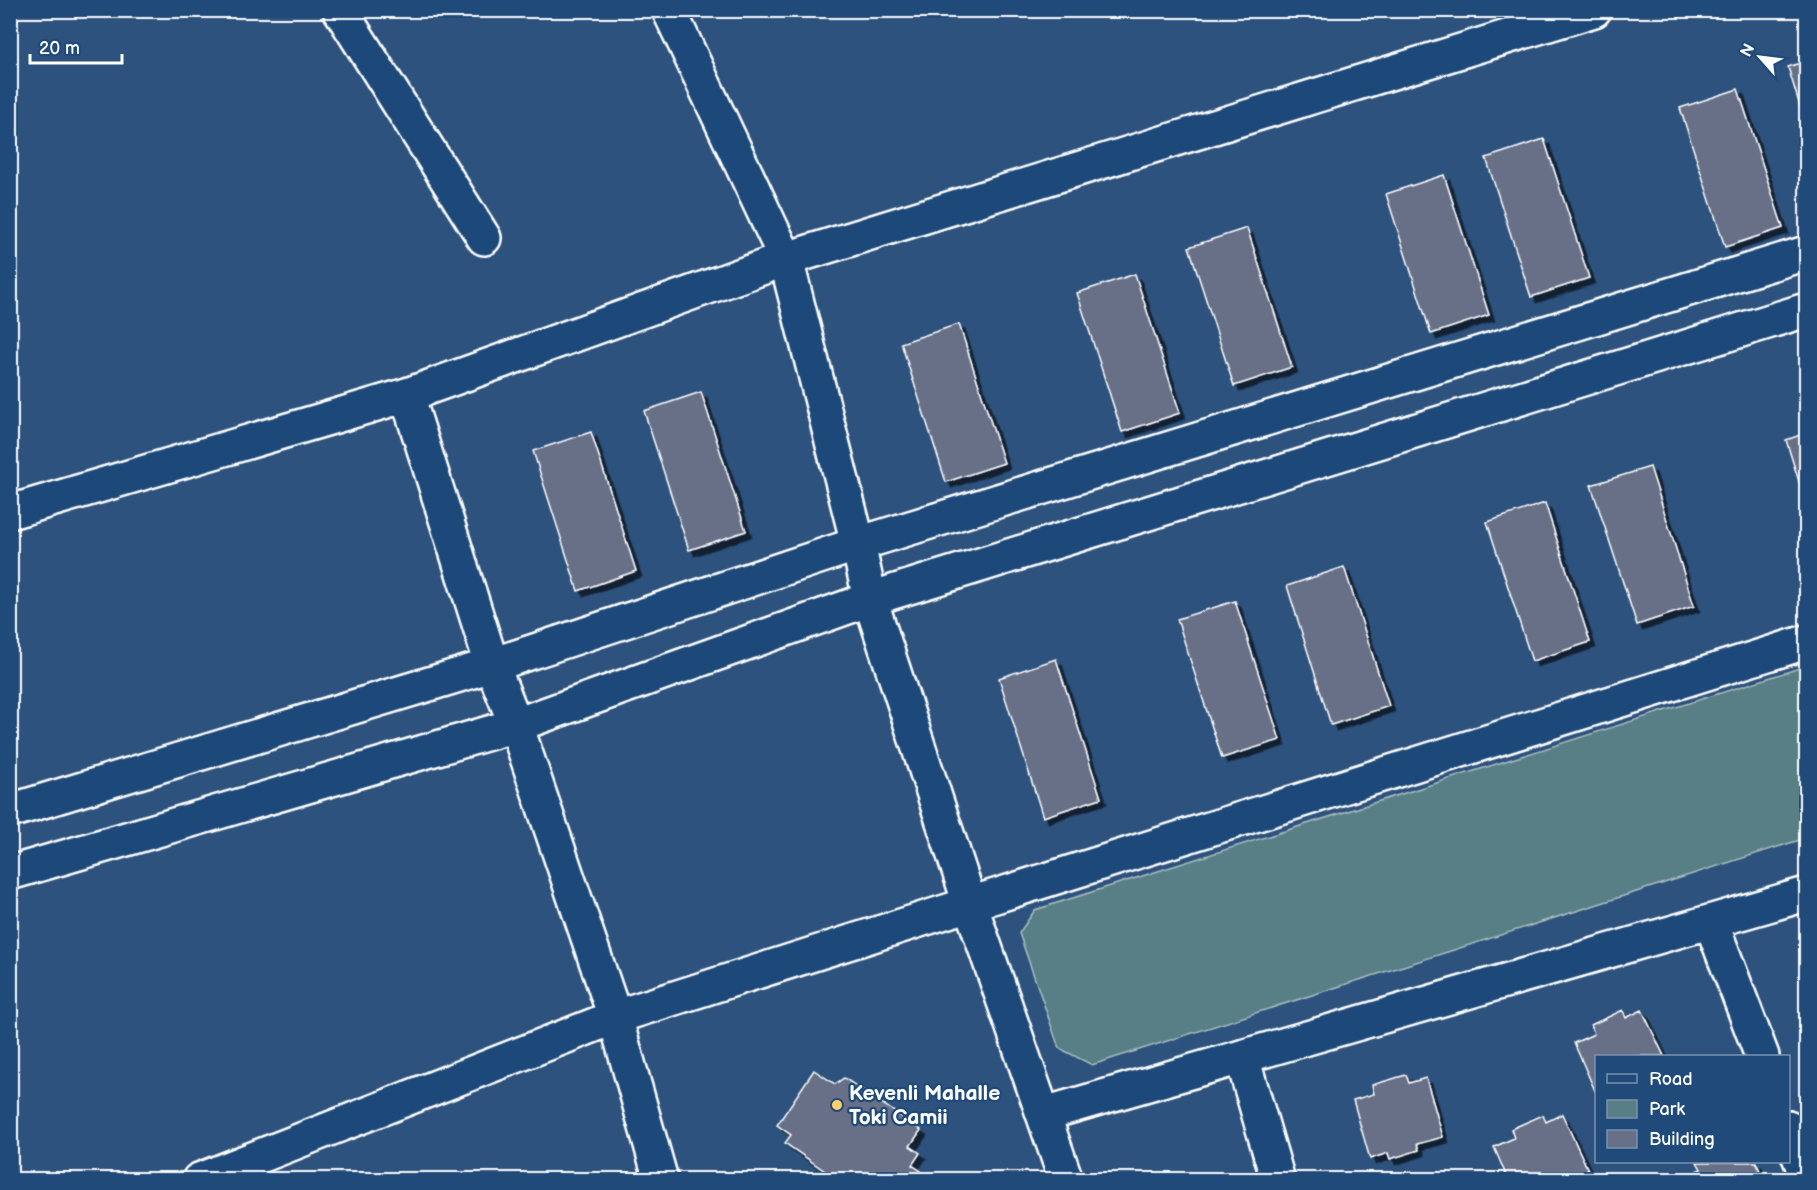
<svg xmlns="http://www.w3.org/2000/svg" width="1817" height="1190" font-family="'Balsamiq Sans',sans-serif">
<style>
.green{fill:#587f86;stroke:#acbfc2;stroke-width:1.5}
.building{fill:#677087;stroke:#fff;stroke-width:1.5;filter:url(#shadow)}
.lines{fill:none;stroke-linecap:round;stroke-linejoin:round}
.street-casing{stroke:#fff;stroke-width:38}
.secondary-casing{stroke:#fff;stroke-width:38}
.street{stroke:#1f4a7a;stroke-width:33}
.secondary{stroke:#1f4a7a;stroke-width:33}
.poi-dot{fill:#ffd166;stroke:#1f4a7a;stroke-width:2}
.labels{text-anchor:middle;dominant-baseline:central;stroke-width:4.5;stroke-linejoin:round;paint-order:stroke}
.poi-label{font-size:21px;font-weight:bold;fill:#fff;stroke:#1f4a7a;text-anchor:start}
</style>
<defs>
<filter id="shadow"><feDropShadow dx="5.5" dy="5.5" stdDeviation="0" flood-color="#0009"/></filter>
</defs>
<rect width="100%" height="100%" fill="#2d527d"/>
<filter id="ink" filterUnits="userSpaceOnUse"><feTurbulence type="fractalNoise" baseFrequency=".0167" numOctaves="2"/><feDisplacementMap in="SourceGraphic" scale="12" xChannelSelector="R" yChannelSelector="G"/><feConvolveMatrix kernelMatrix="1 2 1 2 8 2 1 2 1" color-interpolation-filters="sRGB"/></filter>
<g filter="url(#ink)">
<path class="green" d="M1806,666V838L1092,1065L1059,1048L1019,933L1035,910Z"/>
<g class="building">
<path d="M1806,61V126L1788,67Z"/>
<path d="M1738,89L1783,228L1725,247L1680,108Z"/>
<path d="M1544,139L1589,278L1531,297L1486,158Z"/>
<path d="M1444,175L1489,315L1431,334L1386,194Z"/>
<path d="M1247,228L1292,367L1234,386L1189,247Z"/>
<path d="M1135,274L1180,413L1122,432L1077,293Z"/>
<path d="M959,324L1004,463L946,482L901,343Z"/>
<path d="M701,392L746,531L689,550L644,411Z"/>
<path d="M591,432L636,571L578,591L533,451Z"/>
<path d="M1806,433V504L1786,440Z"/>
<path d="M1650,467L1694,606L1637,625L1591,485Z"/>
<path d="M1545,503L1590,642L1532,661L1487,522Z"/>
<path d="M1344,567L1389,706L1331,725L1287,586Z"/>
<path d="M1235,601L1280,740L1222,758L1177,619Z"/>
<path d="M1056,659L1101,798L1043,817L999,678Z"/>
<path d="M1623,1010L1626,1018L1642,1010L1664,1056H1596V1093L1574,1043L1594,1034L1591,1025Z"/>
<path d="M814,1070L835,1084L844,1078L921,1130L910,1146L920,1153L912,1165L921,1171L916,1180H838L785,1143L791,1135L777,1125Z"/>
<path d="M1406,1075L1409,1083L1426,1078L1443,1137L1417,1144L1419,1150L1390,1159L1388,1153L1370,1159L1353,1100L1374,1094L1372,1085Z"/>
<path d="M1562,1114L1588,1170L1568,1180H1508L1494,1147L1514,1138L1511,1129L1543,1115L1546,1122Z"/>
<path d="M1697,1162H1756L1764,1180H1680L1701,1169Z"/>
</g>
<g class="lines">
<g class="street-casing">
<g id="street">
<path d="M340,10L484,238"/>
<path d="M669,10L786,259L858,544L870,599L970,904L1066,1180"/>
<path d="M407,395L492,665L516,725L615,1017L661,1180"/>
<path d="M10,512L407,395L786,259L1594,10"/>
<path d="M1711,922L1762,1056"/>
<path d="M1242,1057L1278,1180"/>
<path d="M1044,1114L1806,894"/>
<path d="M1788,1127L1806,1175"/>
<path d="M199,1180L615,1017L970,904L1806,642"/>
</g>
</g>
<g class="secondary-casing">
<g id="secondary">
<path d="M10,811L492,665L858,544L1806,253"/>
<path d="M10,873L516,725L870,599L1806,310"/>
</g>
</g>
<use href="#street" class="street"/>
<use href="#secondary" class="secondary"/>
</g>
</g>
<circle class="poi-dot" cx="837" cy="1105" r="6"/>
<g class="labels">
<g class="poi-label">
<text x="849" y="1093">Kevenli Mahalle<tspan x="849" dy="24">Toki Camii</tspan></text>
</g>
</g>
<rect width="1817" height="1190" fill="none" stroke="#1f4a7a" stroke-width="36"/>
<rect x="18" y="18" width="1781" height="1154" fill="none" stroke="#fff" stroke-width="2" filter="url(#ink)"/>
<rect x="1595" y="1055" width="195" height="108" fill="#1f4a7a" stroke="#7992af" stroke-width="1.5"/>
<rect x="1607" y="1074" width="30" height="9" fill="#1f4a7a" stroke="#7992af" stroke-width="1.5"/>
<text x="1649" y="1085" font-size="18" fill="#ffffff">Road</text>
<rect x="1607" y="1100" width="30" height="18" fill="#587f86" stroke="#7992af" stroke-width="1.5"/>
<text x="1649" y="1115" font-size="18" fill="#ffffff">Park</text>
<rect x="1607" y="1130" width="30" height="18" fill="#677087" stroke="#7992af" stroke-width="1.5"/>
<text x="1649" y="1145" font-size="18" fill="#ffffff">Building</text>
<g transform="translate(1760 57) rotate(298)" stroke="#1f4a7a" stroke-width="4.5" paint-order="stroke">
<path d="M0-4.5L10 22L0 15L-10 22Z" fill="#ffffff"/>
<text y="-9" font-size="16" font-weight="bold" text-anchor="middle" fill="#ffffff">N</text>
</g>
<path d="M30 54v9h92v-9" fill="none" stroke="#ffffff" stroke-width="3"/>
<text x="39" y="54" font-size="18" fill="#ffffff" stroke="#1f4a7a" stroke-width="4.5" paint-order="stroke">20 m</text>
</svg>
